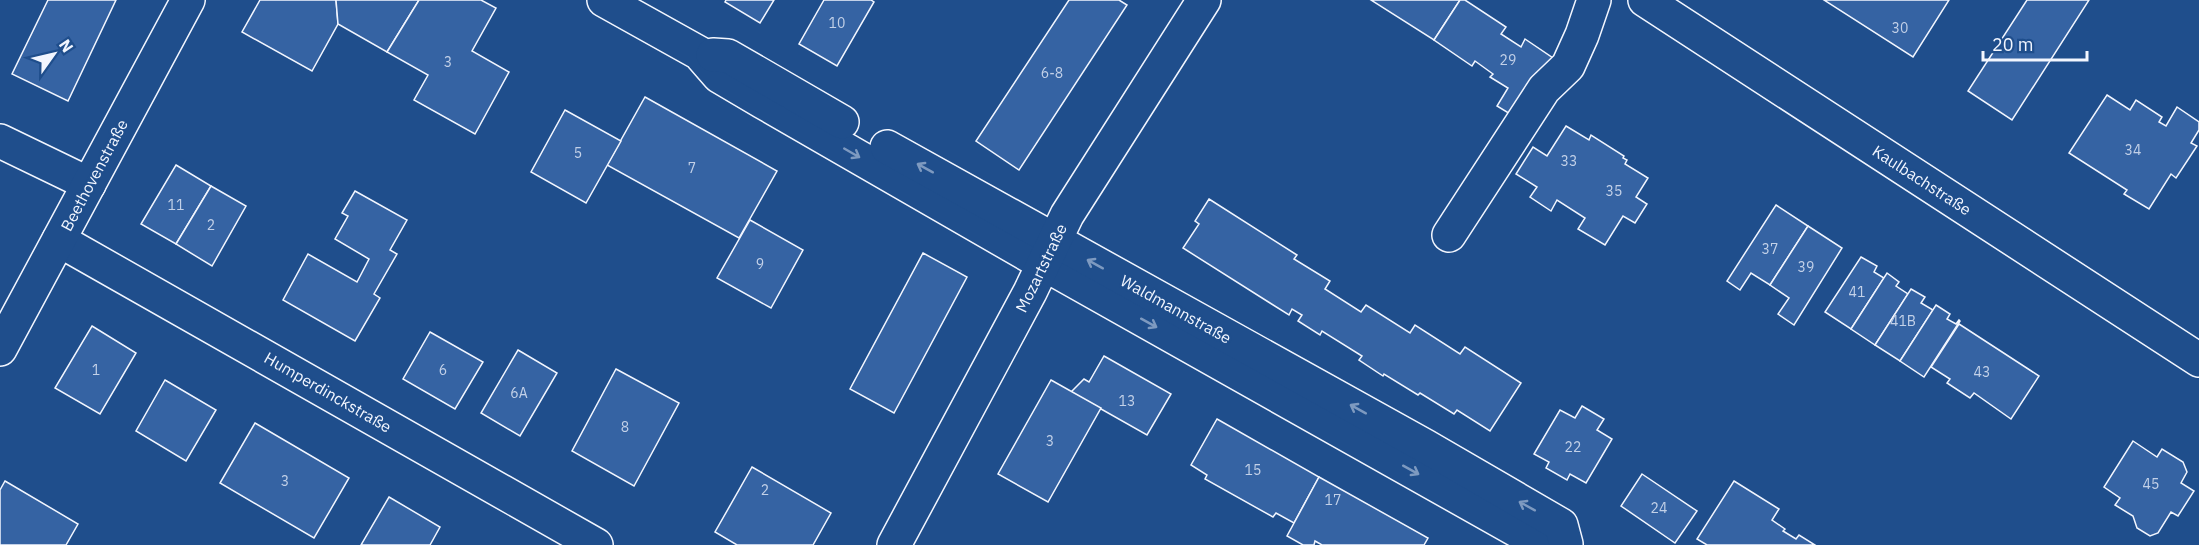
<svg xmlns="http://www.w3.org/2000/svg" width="2199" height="545" font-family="'IBM Plex Sans',sans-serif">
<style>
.building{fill:#3563a3;stroke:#f2f6ff;stroke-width:1.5}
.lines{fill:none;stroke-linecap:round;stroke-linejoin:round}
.minor-casing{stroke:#f2f6ff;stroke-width:36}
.minor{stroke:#1f4e8c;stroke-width:33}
.oneway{stroke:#7e9ac0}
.labels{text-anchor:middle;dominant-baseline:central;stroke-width:4.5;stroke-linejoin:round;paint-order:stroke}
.number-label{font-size:14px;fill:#c3d1e8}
.street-label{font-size:16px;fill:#f2f6ff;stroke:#1f4e8c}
</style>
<rect width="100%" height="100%" fill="#1f4e8c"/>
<g class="building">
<path d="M48,0H116L68,101L12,74Z"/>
<path d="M260,0H336L338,24L312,71L242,32Z"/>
<path d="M336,0H419L387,52L338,24Z"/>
<path d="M419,0H481L496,8L472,51L509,72L475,134L414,100L428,75L387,52Z"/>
<path d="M726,0H774L760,23L725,2Z"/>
<path d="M824,0H871L874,2L837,66L799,44Z"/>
<path d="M1069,0H1119L1127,5L1019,170L976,141Z"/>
<path d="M1371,0H1460L1434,40Z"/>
<path d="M1460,0H1465L1506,27L1501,34L1521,47L1525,39L1553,58L1515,117L1497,106L1508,88L1490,77L1493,74L1475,61L1472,66L1434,40Z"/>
<path d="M1824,0H1949L1913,57Z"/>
<path d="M2027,0H2089L2012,120L1968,91Z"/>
<path d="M2107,95L2130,110L2136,100L2162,117L2159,122L2166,126L2177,107L2199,122V130L2191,143L2197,146L2176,178L2171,174L2149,209L2124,194L2127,190L2069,153Z"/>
<path d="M645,97L777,171L739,238L607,165Z"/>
<path d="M565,110L621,141L586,203L531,172Z"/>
<path d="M1566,126L1589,140L1591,135L1624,156L1623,158L1627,160L1625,164L1648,178L1636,197L1647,204L1635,223L1623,216L1605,245L1578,229L1585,218L1557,200L1551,211L1530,197L1537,187L1516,174L1533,147L1547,156Z"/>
<path d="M176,165L211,186L176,244L141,224Z"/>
<path d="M211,186L246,206L212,266L176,244Z"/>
<path d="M355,191L407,220L390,250L397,254L374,294L380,298L355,341L283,300L308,254L357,282L369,259L335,239L348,216L342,213Z"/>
<path d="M1209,199L1297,255L1294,259L1330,281L1325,289L1361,312L1366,305L1410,333L1415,325L1460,354L1465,347L1521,383L1490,431L1457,410L1454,414L1420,393L1418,395L1384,374L1383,376L1359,360L1362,356L1322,331L1320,335L1298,321L1302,315L1292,309L1289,315L1183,248L1199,224L1195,221Z"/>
<path d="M1776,205L1808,226L1770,285L1751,273L1740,290L1727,281Z"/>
<path d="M750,220L803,250L771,308L717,278Z"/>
<path d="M1808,226L1842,248L1794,325L1778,314L1789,298L1770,285Z"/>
<path d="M923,253L967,277L894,413L850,389Z"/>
<path d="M1861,257L1877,266L1874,272L1884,278L1851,329L1825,312Z"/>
<path d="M1887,273L1899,282L1896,286L1908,294L1875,345L1851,329Z"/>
<path d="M1911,289L1925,297L1921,303L1933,310L1900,361L1875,345Z"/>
<path d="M1936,305L1950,314L1947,319L1956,324L1959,320L1960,321L1924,377L1900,361Z"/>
<path d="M1959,324L2039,376L2011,419L1974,393L1970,398L1947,383L1950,379L1931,367Z"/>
<path d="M92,326L136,353L100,414L55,388Z"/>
<path d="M430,332L483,362L455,409L403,379Z"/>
<path d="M518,350L557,373L520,436L481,413Z"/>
<path d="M1104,356L1171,394L1147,435L1071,392L1084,379L1089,382Z"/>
<path d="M616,369L679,403L634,486L572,451Z"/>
<path d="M165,380L216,410L186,461L136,431Z"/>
<path d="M1051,380L1101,408L1048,502L998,474Z"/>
<path d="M1582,406L1604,419L1597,430L1612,439L1586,483L1570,474L1567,480L1546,468L1549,462L1534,454L1560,410L1575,418Z"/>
<path d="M1217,419L1319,477L1294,523L1276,513L1273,517L1205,479L1207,475L1191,465Z"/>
<path d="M255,423L349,478L314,538L220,483Z"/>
<path d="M2133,441L2157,457L2162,449L2183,462L2187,472L2181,483L2194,491L2178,516L2171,512L2158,533L2150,536L2137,528L2133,516L2115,505L2120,498L2104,487Z"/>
<path d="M752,467L831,513L813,545H737L715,532Z"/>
<path d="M1642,474L1697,511L1675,543L1621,506Z"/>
<path d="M1319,477L1428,538L1424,545H1322L1315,541L1314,545H1303L1287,536Z"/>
<path d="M5,481L78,524L66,545H0V490Z"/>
<path d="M1734,481L1779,509L1772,520L1785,529L1783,531L1796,539L1799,535L1815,545H1707L1697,539Z"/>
<path d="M389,497L440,527L430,545H361Z"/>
</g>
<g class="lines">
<g class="minor-casing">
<g id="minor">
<path d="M604,0L699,53L719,76L763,102L1044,264L1543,545"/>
<path d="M1645,0L2199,360"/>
<path d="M713,55L728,56L842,122"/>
<path d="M0,141L89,184"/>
<path d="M887,147L1425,446L1561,525L1566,544"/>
<path d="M1449,235L1544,89L1568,66L1582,35L1594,0"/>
<path d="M59,240L596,545"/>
<path d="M0,349L188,0"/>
<path d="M894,545L1030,292L1067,215L1204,0"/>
</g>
</g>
<use href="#minor" class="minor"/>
</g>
<defs><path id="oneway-shaft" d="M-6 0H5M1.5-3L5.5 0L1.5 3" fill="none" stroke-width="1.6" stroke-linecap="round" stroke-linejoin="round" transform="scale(1.5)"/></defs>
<g class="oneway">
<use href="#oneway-shaft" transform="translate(852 153) rotate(30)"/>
<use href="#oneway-shaft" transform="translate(925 168) rotate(-151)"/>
<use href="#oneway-shaft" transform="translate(1095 264) rotate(-151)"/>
<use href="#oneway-shaft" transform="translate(1149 323) rotate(29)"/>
<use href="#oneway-shaft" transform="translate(1358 409) rotate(-151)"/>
<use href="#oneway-shaft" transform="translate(1411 470) rotate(29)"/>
<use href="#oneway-shaft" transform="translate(1527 506) rotate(-151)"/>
</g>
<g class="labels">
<g class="number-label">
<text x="837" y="23">10</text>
<text x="1900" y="28">30</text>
<text x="1508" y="60">29</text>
<text x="448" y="62">3</text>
<text x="1052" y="73">6-8</text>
<text x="2133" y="150">34</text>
<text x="578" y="153">5</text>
<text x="1569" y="161">33</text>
<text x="692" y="168">7</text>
<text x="1614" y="191">35</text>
<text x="176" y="205">11</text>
<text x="211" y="225">2</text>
<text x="1770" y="249">37</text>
<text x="760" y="264">9</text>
<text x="1806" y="267">39</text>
<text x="1857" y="292">41</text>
<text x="1903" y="321">41B</text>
<text x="96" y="370">1</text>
<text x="443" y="370">6</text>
<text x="1982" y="372">43</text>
<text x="519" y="393">6A</text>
<text x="1127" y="401">13</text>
<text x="625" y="427">8</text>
<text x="1050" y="441">3</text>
<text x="1573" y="447">22</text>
<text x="1253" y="470">15</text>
<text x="285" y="481">3</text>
<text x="2151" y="484">45</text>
<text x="765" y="490">2</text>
<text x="1333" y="500">17</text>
<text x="1659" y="508">24</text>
</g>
<g class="street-label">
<text transform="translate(94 175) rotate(-62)">Beethovenstraße</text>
<text transform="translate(1922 180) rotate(33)">Kaulbachstraße</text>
<text transform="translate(1041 268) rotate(-64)">Mozartstraße</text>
<text transform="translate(1176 309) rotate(29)">Waldmannstraße</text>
<text transform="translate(328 392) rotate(30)">Humperdinckstraße</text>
</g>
</g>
<g transform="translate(54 54) rotate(56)" stroke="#1f4e8c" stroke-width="4.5" paint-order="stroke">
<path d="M0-4.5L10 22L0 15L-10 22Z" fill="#f2f6ff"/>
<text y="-9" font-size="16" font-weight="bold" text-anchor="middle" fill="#f2f6ff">N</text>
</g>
<path d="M1983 51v9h104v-9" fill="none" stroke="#f2f6ff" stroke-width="3"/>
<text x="1992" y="51" font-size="18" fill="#f2f6ff" stroke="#1f4e8c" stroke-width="4.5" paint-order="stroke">20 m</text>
</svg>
